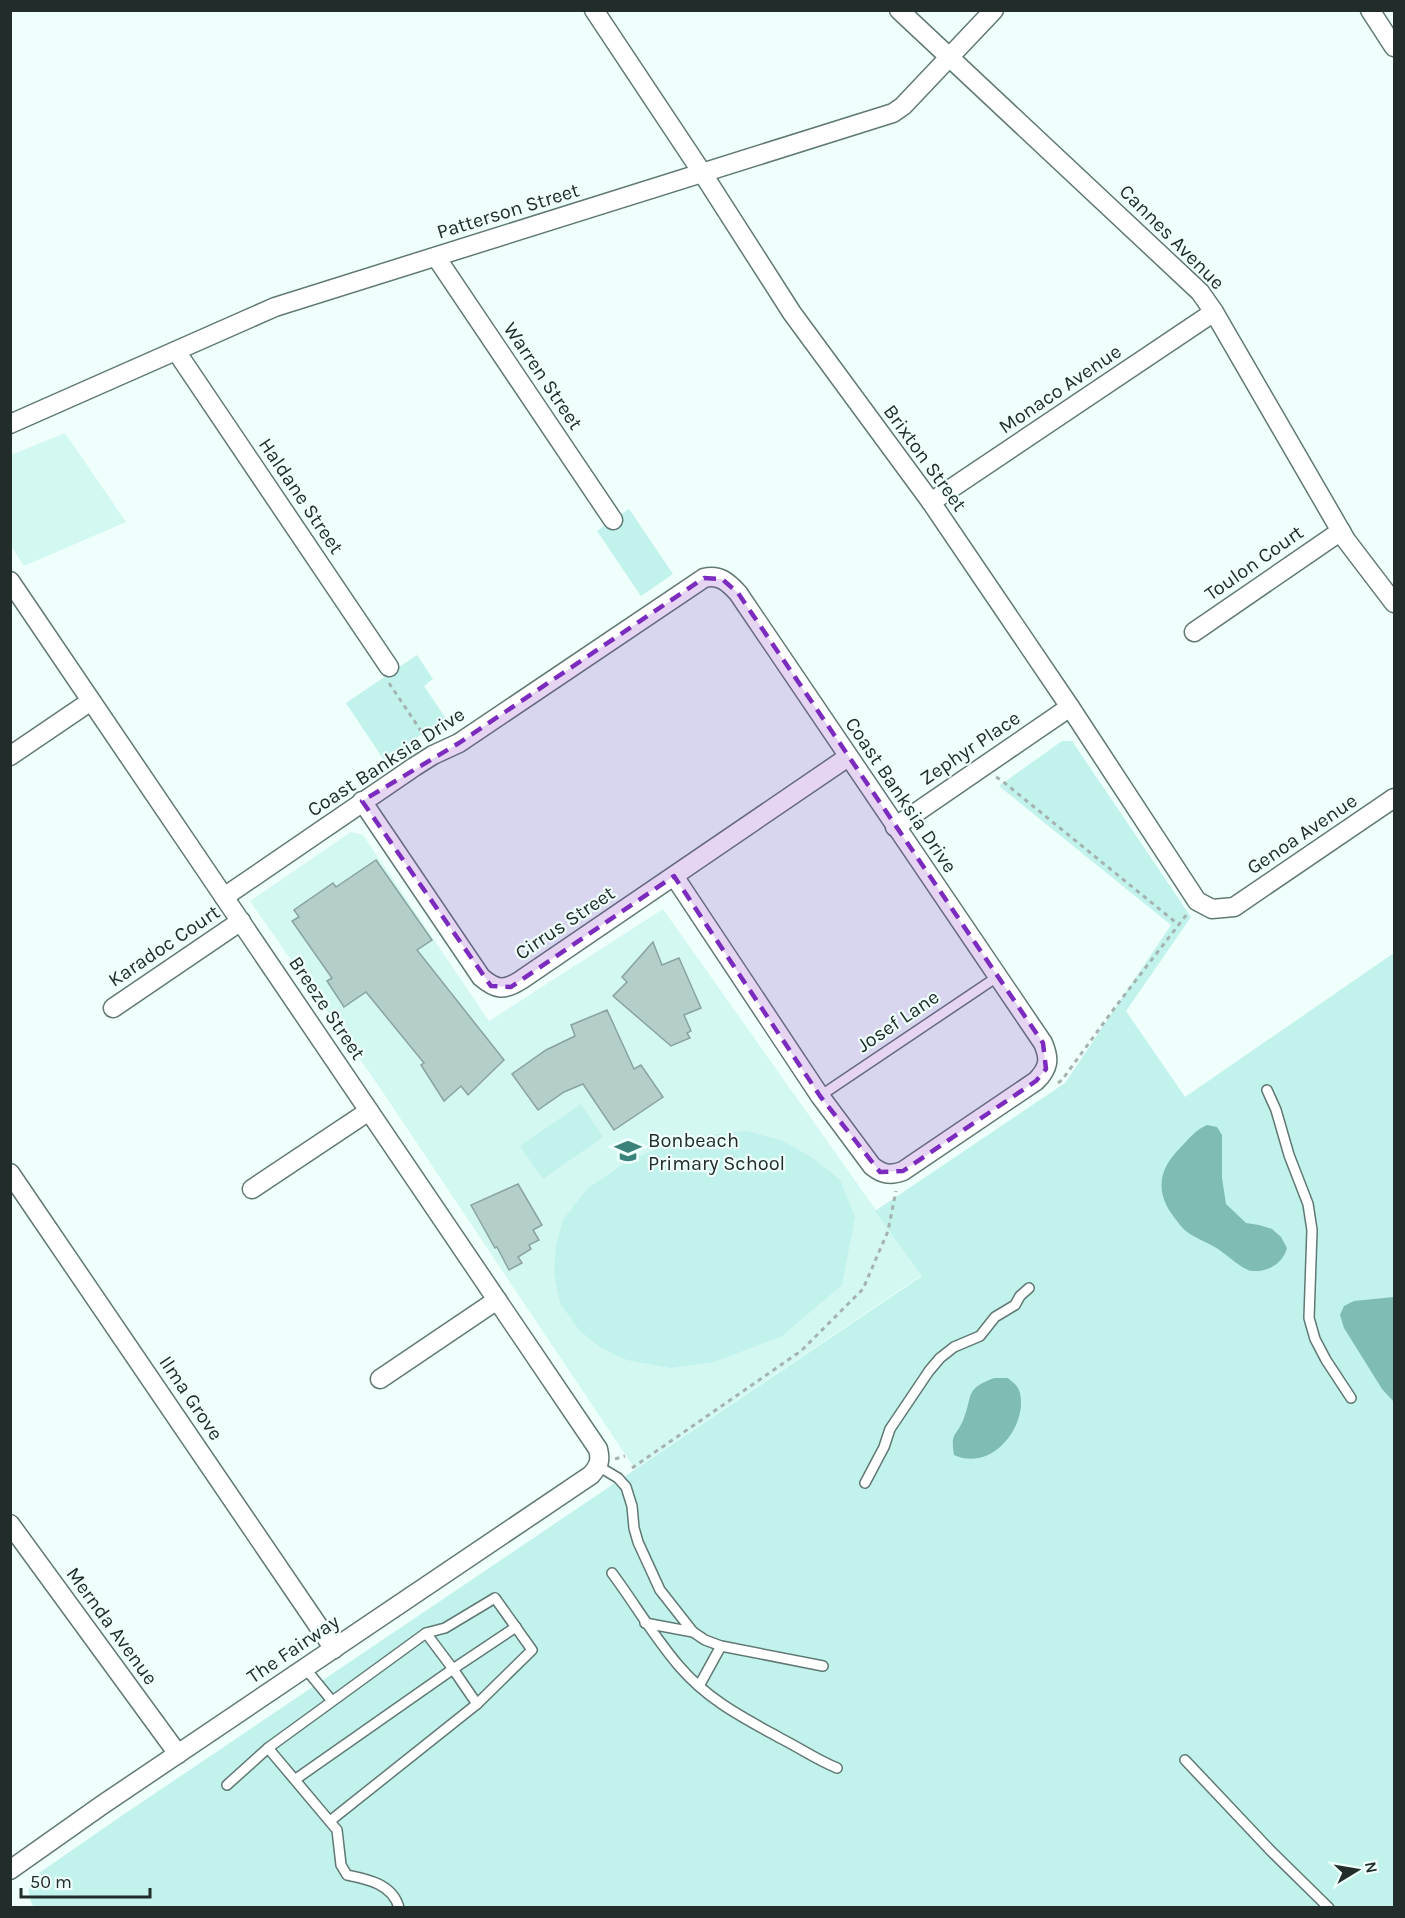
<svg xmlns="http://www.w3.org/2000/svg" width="1405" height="1918" font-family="Karla,sans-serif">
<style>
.built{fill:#d3f8f2}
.green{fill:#c1f2eb}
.water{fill:#7fbcb4}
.building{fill:#b4ceca;stroke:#8aa39f;stroke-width:1.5}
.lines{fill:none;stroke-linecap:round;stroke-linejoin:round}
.service-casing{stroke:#617975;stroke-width:12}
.minor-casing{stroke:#617975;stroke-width:21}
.path{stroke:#a4b3b0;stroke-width:3;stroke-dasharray:4.5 4.5;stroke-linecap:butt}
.service{stroke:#fff;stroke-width:9}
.minor{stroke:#fff;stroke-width:18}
.marked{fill:#7b2cbf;fill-opacity:0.2;stroke:#7b2cbf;stroke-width:4.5;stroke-dasharray:12 8;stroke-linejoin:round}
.labels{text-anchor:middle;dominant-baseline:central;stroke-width:4.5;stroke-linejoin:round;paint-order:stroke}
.street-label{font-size:20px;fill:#222d2b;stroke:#effffc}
.poi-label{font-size:20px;fill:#222d2b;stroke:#effffc;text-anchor:start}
</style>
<rect width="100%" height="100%" fill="#effffc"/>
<g class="built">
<path d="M65,433L126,522L24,566L11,546V455Z"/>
<path d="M351,832L363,835L489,1021L663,909L922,1275L635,1469L382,1091L250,901Z"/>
</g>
<g class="green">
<path d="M629,509L673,574L641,596L597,531Z"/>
<path d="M417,655L433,679L424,686L451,726L420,735L384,760L346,703Z"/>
<path d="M1062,741H1072L1191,917L1126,1011L1185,1097L1394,953V1907L34,1908C28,1897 27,1889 32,1878L117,1819L922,1276L875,1211L1065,1083L1171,925L999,786Z"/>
<path d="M581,1104L603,1137L543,1179L520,1146Z"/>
<path d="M747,1131L783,1141L813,1158L840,1180L855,1217L842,1285L782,1336L714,1362L671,1368L627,1360L601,1348L579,1330L560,1303L554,1273L556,1246L563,1220L587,1189L628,1161L659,1148L701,1136Z"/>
</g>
<g class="water">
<path d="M1207,1125L1217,1127L1222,1135V1178L1226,1204L1246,1223L1259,1225L1272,1229L1281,1237L1287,1248C1283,1263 1269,1272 1252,1271C1243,1270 1227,1255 1218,1249C1209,1243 1199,1240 1190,1234C1182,1229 1177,1221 1171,1213C1155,1189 1160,1168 1180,1148C1189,1139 1194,1131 1207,1125Z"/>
<path d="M1394,1297V1402L1382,1389L1344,1328L1340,1315L1344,1306L1354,1301Z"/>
<path d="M994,1378H1008C1011,1381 1016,1384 1018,1388C1021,1393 1021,1400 1021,1406C1018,1438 987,1470 954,1455C950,1431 957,1437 964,1418C973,1394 965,1389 994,1378Z"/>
</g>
<g class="building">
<path d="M376,860L432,940L417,950L504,1060L468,1095L461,1086L444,1101L421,1065L424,1063L366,992L344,1007L327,981L332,978L292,921L299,917L294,910L333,883L336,887Z"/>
<path d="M653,942L662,965L679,958L701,1008L684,1015L691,1031L687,1033L690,1038L671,1046L613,996L627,982L622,977Z"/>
<path d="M607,1010L634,1069L641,1065L663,1097L614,1130L583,1084L564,1092L538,1110L512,1074L546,1050L575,1036L571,1025Z"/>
<path d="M518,1184L542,1225L533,1230L539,1240L529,1245L531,1249L518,1257L522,1263L509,1270L497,1247L495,1248L471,1205Z"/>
</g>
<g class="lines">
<g class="service-casing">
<g id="service">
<path d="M1267,1090L1276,1110L1289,1155L1308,1204L1312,1230L1309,1318L1315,1339L1326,1360L1351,1398"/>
<path d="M820,1096L997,977"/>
<path d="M598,1466L618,1478L626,1487L632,1506L634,1528L638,1542L660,1590L693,1632"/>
<path d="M865,1483L884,1447L890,1429L929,1371L940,1358L954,1347L980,1336L995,1317L1015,1305L1020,1296L1029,1288"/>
<path d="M612,1573C635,1604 654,1637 679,1666C708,1700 742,1717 780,1738C800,1748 817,1760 837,1768"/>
<path d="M645,1623L693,1632L705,1640L721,1646L823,1666"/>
<path d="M305,1668L332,1701"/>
<path d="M699,1686L721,1646"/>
<path d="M477,1704L453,1669L516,1627"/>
<path d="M268,1748L337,1830L341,1865L347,1875C367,1879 393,1884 399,1908"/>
<path d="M1185,1760L1270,1850L1329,1908"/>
<path d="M296,1779L453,1669L426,1633"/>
<path d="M227,1785L268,1748L426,1633L445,1628L495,1598L532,1650L477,1704L330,1821"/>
</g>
</g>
<g class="minor-casing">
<g id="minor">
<path d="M594,10L703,174L792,313L931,502L1070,707L1197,901L1212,909L1234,907L1394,798"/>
<path d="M899,10L1200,292L1214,312L1346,540L1394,603"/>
<path d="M1370,10L1394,47"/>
<path d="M436,257L613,520"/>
<path d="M176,351L389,667"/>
<path d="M10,424L275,307L893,113L903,106L994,10"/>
<path d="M931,502L1214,312"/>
<path d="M10,581L598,1449C601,1460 599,1466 591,1475L102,1805L10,1870"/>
<path d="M1194,632L1341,531"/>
<path d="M10,756L91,701"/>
<path d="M362,801L481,977C496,990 504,991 521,980L848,757"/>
<path d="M895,827L1070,707"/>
<path d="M224,897L414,767L433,755L459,743L704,578C719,574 728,582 738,593L1043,1043C1050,1059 1049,1068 1036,1081L903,1171C890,1176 882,1174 872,1166L820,1096L674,876"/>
<path d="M113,1008L241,921"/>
<path d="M10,1173L334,1649"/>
<path d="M252,1189L369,1111"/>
<path d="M380,1379L497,1300"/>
<path d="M10,1524L178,1754"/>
</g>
</g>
<g class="path">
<path d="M389,683L427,740"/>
<path d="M996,777L1001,780L1179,925"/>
<path d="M1058,1083L1062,1080L1116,1006L1187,914"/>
<path d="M615,1459L625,1456"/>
<path d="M632,1468L801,1351L863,1289L888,1231L896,1191"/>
</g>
<use href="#service" class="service"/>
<use href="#minor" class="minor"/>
</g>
<path class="marked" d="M704,578L722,579L738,593L1043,1043L1046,1069L1036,1081L903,1171L880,1172L820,1096L674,876L511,987L491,986L362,801L459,743Z"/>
<defs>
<g id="school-bare" transform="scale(2.07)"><path d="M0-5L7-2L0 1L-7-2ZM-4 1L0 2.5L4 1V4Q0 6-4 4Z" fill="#3b827a" stroke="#effffc" stroke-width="2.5" paint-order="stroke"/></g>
</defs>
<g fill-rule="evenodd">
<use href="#school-bare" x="628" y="1151"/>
</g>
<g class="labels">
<g class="street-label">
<text transform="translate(508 211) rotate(-17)">Patterson Street</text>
<text transform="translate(1172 237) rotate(45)">Cannes Avenue</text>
<text transform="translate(543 376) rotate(56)">Warren Street</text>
<text transform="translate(1060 389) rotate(-34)">Monaco Avenue</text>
<text transform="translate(925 458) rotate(54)">Brixton Street</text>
<text transform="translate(301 496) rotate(56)">Haldane Street</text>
<text transform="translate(1254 563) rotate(-35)">Toulon Court</text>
<text transform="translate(970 748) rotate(-34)">Zephyr Place</text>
<text transform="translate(386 762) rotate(-33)">Coast Banksia Drive</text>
<text transform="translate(901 795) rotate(56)">Coast Banksia Drive</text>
<text transform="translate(1302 834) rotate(-34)">Genoa Avenue</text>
<text transform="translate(565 923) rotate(-34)">Cirrus Street</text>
<text transform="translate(164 946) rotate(-34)">Karadoc Court</text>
<text transform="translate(327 1008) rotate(56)">Breeze Street</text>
<text transform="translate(898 1021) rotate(-34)">Josef Lane</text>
<text transform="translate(191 1398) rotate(56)">Ilma Grove</text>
<text transform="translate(112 1626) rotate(54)">Mernda Avenue</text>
<text transform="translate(293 1649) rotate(-34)">The Fairway</text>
</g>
<g class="poi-label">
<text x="648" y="1140">Bonbeach<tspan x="648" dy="23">Primary School</tspan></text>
</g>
</g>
<rect width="1405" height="1918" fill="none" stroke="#222d2b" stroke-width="24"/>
<g transform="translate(1357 1870) rotate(79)" stroke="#effffc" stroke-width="4.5" paint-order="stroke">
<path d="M0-4.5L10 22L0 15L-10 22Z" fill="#222d2b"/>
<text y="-9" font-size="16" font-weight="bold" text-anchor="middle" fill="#222d2b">N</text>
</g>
<path d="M21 1888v9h129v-9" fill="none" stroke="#222d2b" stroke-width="3"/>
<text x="30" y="1888" font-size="18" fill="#222d2b" stroke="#effffc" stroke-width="4.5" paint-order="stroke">50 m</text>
</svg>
